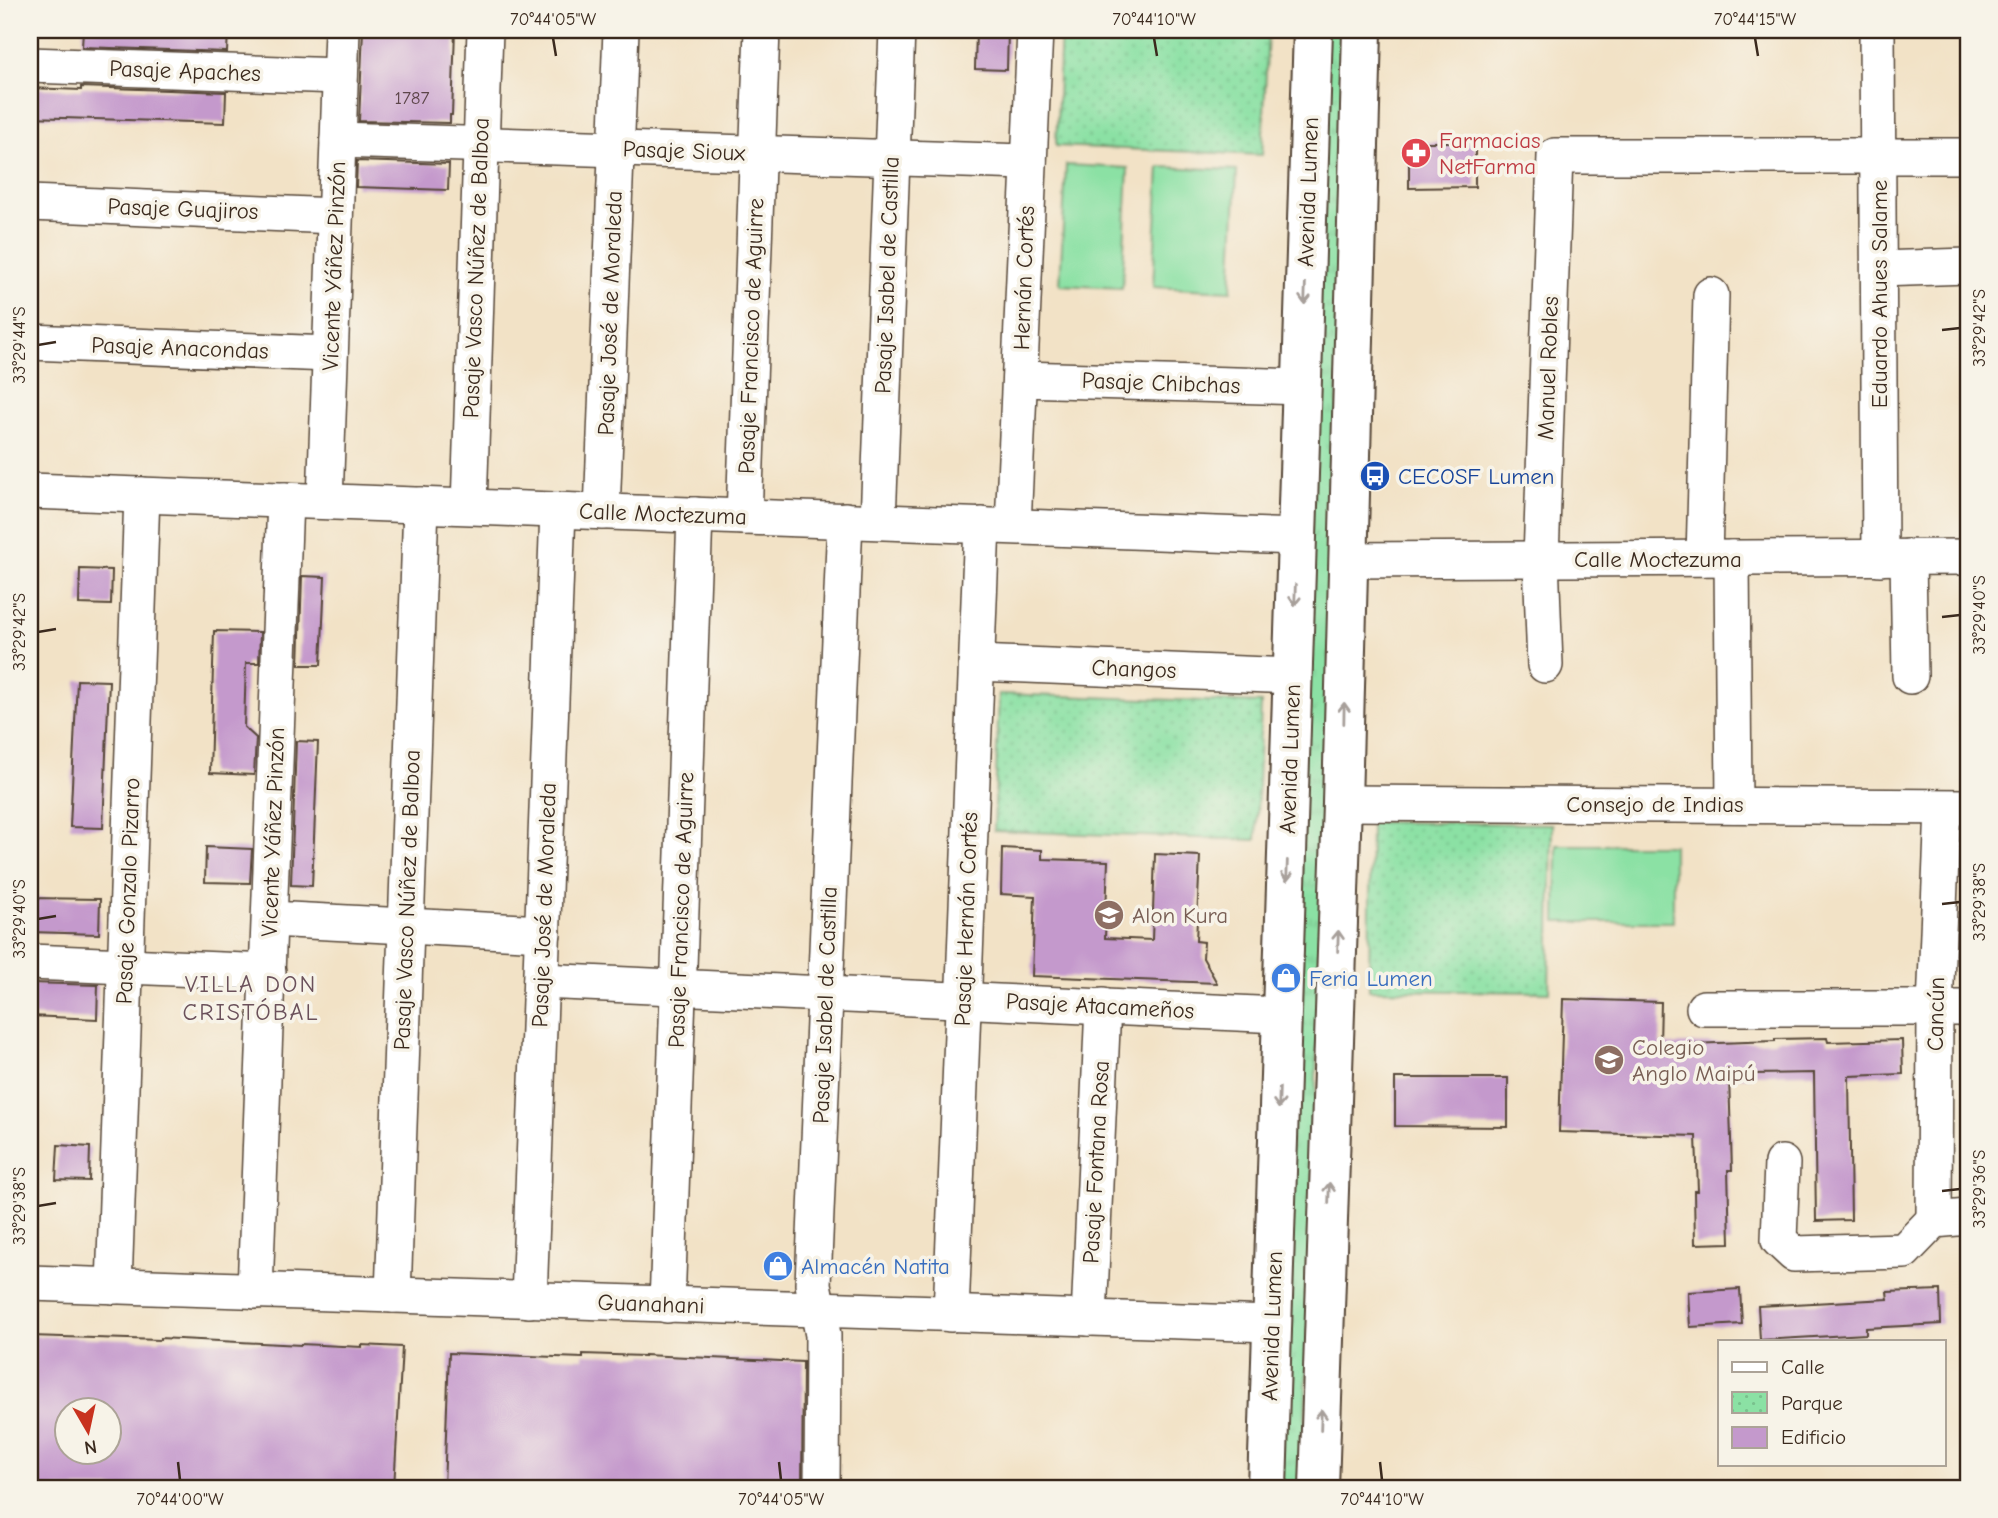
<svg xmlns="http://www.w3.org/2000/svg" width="1998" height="1518" font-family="'Comic Neue',sans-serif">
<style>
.grass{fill:url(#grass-tufts);stroke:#638661;stroke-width:2}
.park{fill:url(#park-dots);stroke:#638661;stroke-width:2}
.pitch{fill:#8be1a4;stroke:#638661;stroke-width:2}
.building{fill:#c499cc;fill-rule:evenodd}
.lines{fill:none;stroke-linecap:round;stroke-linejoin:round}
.minor-casing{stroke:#564637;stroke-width:38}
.tertiary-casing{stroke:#564637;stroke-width:42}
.minor{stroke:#fff;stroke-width:35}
.tertiary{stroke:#fff;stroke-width:38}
.oneway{stroke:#a79f9a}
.ticks{fill:none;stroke:#3b2a1e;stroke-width:2.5}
.labels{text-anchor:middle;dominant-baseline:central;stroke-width:7;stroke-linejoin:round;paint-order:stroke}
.number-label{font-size:19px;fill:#5d464a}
.street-label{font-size:23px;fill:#3b2a1e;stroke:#f7f3e8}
.health-label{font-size:23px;fill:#be3a42;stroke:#f7f3e8;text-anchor:start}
.transit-label{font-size:23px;fill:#164399;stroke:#f7f3e8;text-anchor:start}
.education-label{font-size:23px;fill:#785e54;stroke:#f7f3e8;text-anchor:start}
.shop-label{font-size:23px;fill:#366cbe;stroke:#f7f3e8;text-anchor:start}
.neighbourhood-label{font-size:24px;letter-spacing:2px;fill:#6b515b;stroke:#f7f3e8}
.neatline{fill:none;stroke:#3b2a1e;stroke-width:2.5}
.ticks-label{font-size:18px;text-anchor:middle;fill:#3b2a1e}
</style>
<defs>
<pattern id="grass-tufts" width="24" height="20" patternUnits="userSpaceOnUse" patternTransform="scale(1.75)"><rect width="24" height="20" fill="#8be1a4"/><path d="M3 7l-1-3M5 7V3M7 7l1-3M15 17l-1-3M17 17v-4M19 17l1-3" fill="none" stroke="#79c18d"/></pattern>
<pattern id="park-dots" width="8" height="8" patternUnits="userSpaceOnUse" patternTransform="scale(1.75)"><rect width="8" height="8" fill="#8be1a4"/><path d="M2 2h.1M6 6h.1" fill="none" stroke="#79c18d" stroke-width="1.8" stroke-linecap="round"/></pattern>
</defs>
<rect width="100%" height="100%" fill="#f7f3e8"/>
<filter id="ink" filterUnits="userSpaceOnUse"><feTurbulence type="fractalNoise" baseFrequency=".0143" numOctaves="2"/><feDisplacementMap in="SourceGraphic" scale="14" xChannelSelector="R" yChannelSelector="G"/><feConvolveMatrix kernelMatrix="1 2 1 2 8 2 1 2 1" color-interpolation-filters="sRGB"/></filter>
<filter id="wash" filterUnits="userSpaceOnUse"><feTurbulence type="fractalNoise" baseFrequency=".00686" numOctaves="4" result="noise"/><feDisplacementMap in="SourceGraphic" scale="28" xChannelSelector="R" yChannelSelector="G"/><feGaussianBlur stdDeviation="1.57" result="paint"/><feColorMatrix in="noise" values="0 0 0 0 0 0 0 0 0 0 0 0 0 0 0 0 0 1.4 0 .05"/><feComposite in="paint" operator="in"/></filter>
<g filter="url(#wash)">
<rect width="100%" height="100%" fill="#f2e2c6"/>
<path class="grass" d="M1326,30H1349L1303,1488H1280Z"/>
<g class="park">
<path d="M1061,30H1268L1262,155L1056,146Z"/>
<path d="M999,694L1261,703L1256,840L994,831Z"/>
<path d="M1371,822L1552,824L1549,992L1369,990Z"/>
</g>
<g class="pitch">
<path d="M1066,165L1128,168L1122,288L1060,285Z"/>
<path d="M1159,167L1237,170L1231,291L1153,287Z"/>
<path d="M1557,845H1673V922H1556Z"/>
</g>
<g id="blocks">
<g class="building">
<path d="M83,30H228L227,52L82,47Z"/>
<path d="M363,30H455L452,115H450V123L359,121Z"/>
<path d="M976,30H1008L1007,70L975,69Z"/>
<path d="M81,87L226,92L225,123L30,117V88L81,90Z"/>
<path d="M1409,142H1475V187L1409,188Z"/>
<path d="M357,161L449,164L448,190L356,187Z"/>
<path d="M80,569L112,570L111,605L79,604Z"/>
<path d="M302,576L325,577L321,665H299Z"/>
<path d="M214,631L260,632L259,663H246L244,727L256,738L254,775L210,773Z"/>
<path d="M77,680L109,681L103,828L70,827Z"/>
<path d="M296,741L318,742L312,886L291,885Z"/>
<path d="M206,847L252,849L250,883L205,882Z"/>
<path d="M1002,848L1042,850V859L1108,861L1105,938L1152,940L1155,854L1200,856L1196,941L1204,942L1203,958L1217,983L1032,976L1035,896L1001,894Z"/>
<path d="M30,898L100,899L99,934L30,932Z"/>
<path d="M30,983L98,985L97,1019L30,1016Z"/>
<path d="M1563,999L1661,1002L1660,1045L1775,1041V1039L1827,1038L1828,1042L1902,1040L1903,1074L1849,1076L1851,1220L1816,1221L1814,1073L1751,1074V1077H1729L1732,1170H1728L1730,1243L1695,1244L1694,1191H1698L1696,1136L1559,1132Z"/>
<path d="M1395,1078H1508V1127L1395,1126Z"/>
<path d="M58,1145L90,1147L89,1181L56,1180Z"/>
<path d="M1740,1289L1742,1324L1690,1327L1688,1292Z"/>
<path d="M1940,1290L1941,1324L1866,1328V1334L1760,1340L1758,1306L1888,1299L1887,1292Z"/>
<path d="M30,1336L160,1340V1338L301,1345V1344L362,1347V1345L402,1347L394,1488H30ZM66,1410H108V1452H66Z"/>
<path d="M449,1353L583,1358V1354L644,1356V1355L803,1362L802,1488H444Z"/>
</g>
</g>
</g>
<g filter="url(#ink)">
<use href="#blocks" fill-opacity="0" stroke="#564637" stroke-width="2"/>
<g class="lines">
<g class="minor-casing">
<g id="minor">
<path d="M1877,30L1880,558"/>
<path d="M30,65L340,76"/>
<path d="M338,140L1029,162"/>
<path d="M30,203L335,216"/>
<path d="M1879,269L1968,266"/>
<path d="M30,342L330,354"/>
<path d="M1020,379L1302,387"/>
<path d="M30,491L1297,537"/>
<path d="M325,501L342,30"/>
<path d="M469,506L485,30"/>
<path d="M602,512L621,30"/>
<path d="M744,517L762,30"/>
<path d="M878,521L897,30"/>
<path d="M1013,526L1035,30"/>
<path d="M1908,557L1910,676"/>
<path d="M1704,558L1711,295"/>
<path d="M1732,558L1734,805"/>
<path d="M1348,560L1968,557"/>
<path d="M976,663L1293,676"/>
<path d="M1545,665L1541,559L1555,156H1968"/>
<path d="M1342,803L1968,807"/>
<path d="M270,919L543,933"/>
<path d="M30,962L268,972"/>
<path d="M541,981L1282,1015"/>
<path d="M1704,1008H1968"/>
<path d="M1782,1163L1779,1240L1794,1254L1904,1251L1934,1220L1968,1217"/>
<path d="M1934,1220L1935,1008L1943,808"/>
<path d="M30,1283L1272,1324"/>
<path d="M114,1286L142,495"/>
<path d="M255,1291L285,500"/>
<path d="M393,1295L421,505"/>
<path d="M529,1300L558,510"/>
<path d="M667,1305L695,515"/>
<path d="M951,1314L982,525"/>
<path d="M1089,1318L1103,1006"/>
<path d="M822,1488L823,1335L813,1284L845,520"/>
</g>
</g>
<g class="tertiary-casing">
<g id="tertiary">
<path d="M1267,1488L1313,30"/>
<path d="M1319,1488L1342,803L1362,30"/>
</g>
</g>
<use href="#minor" class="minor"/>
<use href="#tertiary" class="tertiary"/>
</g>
<defs><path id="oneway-shaft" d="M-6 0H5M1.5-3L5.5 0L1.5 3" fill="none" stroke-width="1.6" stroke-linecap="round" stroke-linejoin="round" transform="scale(1.75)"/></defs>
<g class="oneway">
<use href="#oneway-shaft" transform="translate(1305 294) rotate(92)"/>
<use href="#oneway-shaft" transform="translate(1295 595) rotate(92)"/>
<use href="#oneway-shaft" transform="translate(1344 713) rotate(-89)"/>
<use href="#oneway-shaft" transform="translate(1287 871) rotate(92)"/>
<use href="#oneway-shaft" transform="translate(1338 941) rotate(-88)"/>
<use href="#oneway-shaft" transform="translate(1279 1098) rotate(92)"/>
<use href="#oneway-shaft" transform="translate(1329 1193) rotate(-88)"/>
<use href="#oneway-shaft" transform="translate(1321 1420) rotate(-88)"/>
</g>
</g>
<path class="ticks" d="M553,38L556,56M1154,38L1157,56M1755,38L1758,56M1942,330L1960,328M38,345L56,342M1942,617L1960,615M38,632L56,629M1942,904L1960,902M38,919L56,916M1942,1191L1960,1189M38,1206L56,1203M178,1462L180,1480M779,1462L781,1480M1380,1462L1382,1480"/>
<defs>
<g id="pharmacy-disc" transform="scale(1.575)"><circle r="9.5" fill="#e0444e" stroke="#f7f3e8"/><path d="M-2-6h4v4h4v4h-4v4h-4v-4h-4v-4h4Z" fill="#fff"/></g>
<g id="bus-disc" transform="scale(1.575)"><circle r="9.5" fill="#1a4fb4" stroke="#f7f3e8"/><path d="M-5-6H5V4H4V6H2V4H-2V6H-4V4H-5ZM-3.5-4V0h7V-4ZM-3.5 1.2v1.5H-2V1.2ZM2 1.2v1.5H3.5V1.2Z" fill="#fff"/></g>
<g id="school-disc" transform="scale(1.575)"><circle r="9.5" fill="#8d6e63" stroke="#f7f3e8"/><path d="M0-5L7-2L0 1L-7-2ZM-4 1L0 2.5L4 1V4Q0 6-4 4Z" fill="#fff"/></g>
<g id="shop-disc" transform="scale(1.575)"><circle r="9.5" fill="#3f7fe0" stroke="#f7f3e8"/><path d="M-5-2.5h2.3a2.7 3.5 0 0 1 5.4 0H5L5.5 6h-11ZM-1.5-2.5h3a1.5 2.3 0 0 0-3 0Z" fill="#fff"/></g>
</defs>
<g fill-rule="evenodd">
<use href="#pharmacy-disc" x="1416" y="153"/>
<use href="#bus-disc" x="1375" y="476"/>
<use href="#school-disc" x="1109" y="915"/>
<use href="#shop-disc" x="1286" y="978"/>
<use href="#school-disc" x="1609" y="1060"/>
<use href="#shop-disc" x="778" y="1266"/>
</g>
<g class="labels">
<g class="number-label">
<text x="412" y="98">1787</text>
</g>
<g class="street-label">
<text transform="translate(185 71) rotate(2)">Pasaje Apaches</text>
<text transform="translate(684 151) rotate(2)">Pasaje Sioux</text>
<text transform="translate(1308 192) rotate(-88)">Avenida Lumen</text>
<text transform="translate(183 209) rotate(2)">Pasaje Guajiros</text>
<text transform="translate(334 266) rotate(-88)">Vicente Yáñez Pinzón</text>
<text transform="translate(476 268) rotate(-88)">Pasaje Vasco Núñez de Balboa</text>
<text transform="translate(887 275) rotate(-88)">Pasaje Isabel de Castilla</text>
<text transform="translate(1024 278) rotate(-88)">Hernán Cortés</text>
<text transform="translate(1879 294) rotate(-90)">Eduardo Ahues Salame</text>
<text transform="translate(610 313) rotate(-88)">Pasaje José de Moraleda</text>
<text transform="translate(751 336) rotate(-88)">Pasaje Francisco de Aguirre</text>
<text transform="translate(180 348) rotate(2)">Pasaje Anacondas</text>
<text transform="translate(1548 368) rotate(-88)">Manuel Robles</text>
<text transform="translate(1161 383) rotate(2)">Pasaje Chibchas</text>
<text transform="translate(663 514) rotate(2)">Calle Moctezuma</text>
<text x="1658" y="559">Calle Moctezuma</text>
<text transform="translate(1134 669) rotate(2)">Changos</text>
<text transform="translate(1290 759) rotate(-88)">Avenida Lumen</text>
<text x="1655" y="804">Consejo de Indias</text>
<text transform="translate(273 832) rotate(-88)">Vicente Yáñez Pinzón</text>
<text transform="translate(128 891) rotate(-88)">Pasaje Gonzalo Pizarro</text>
<text transform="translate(407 900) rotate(-88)">Pasaje Vasco Núñez de Balboa</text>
<text transform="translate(544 905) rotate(-88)">Pasaje José de Moraleda</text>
<text transform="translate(681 910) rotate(-88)">Pasaje Francisco de Aguirre</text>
<text transform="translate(966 919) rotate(-88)">Pasaje Hernán Cortés</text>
<text transform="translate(825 1005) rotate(-88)">Pasaje Isabel de Castilla</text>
<text transform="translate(1100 1006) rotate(3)">Pasaje Atacameños</text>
<text transform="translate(1936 1014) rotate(-89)">Cancún</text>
<text transform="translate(1096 1162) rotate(-87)">Pasaje Fontana Rosa</text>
<text transform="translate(651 1304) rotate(2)">Guanahani</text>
<text transform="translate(1272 1326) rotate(-88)">Avenida Lumen</text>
</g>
<g class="health-label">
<text x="1439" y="140">Farmacias<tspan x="1439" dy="26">NetFarma</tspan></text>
</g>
<g class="transit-label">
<text x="1398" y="476">CECOSF Lumen</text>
</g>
<g class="education-label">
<text x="1132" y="915">Alon Kura</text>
<text x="1632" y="1047">Colegio<tspan x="1632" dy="26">Anglo Maipú</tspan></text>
</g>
<g class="shop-label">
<text x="1309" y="978">Feria Lumen</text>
<text x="801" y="1266">Almacén Natita</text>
</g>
<g class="neighbourhood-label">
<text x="251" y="984">VILLA DON<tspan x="251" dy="28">CRISTÓBAL</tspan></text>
</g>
</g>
<rect width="1998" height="1518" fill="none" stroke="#f7f3e8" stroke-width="77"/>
<rect x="1718" y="1340" width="228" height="126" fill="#f7f3e8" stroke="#aca397" stroke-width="2"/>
<rect x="1732" y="1362" width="35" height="10" fill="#ffffff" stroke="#aca397" stroke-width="2"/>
<text x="1781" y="1374" font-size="21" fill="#3b2a1e">Calle</text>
<rect x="1732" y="1392" width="35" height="21" fill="url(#park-dots)" stroke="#aca397" stroke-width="2"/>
<text x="1781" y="1410" font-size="21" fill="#3b2a1e">Parque</text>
<rect x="1732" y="1427" width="35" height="21" fill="#c499cc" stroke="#aca397" stroke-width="2"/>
<text x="1781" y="1444" font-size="21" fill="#3b2a1e">Edificio</text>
<g transform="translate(88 1431) rotate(171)"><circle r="33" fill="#f7f3e8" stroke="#aca397" stroke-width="2"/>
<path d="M0-5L12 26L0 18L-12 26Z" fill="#c8321e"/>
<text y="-10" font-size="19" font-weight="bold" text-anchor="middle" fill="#3b2a1e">N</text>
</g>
<rect x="38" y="38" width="1922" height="1442" class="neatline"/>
<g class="ticks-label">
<text x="553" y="25">70°44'05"W</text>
<text x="1154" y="25">70°44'10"W</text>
<text x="1755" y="25">70°44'15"W</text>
<text transform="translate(1979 328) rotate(-90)" y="6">33°29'42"S</text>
<text transform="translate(19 345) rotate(-90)" y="6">33°29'44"S</text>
<text transform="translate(1979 615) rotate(-90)" y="6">33°29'40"S</text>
<text transform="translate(19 632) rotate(-90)" y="6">33°29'42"S</text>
<text transform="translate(1979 902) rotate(-90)" y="6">33°29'38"S</text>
<text transform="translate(19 919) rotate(-90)" y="6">33°29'40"S</text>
<text transform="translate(1979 1189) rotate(-90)" y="6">33°29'36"S</text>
<text transform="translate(19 1206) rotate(-90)" y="6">33°29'38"S</text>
<text x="180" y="1505">70°44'00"W</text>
<text x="781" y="1505">70°44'05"W</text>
<text x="1382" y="1505">70°44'10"W</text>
</g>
</svg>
